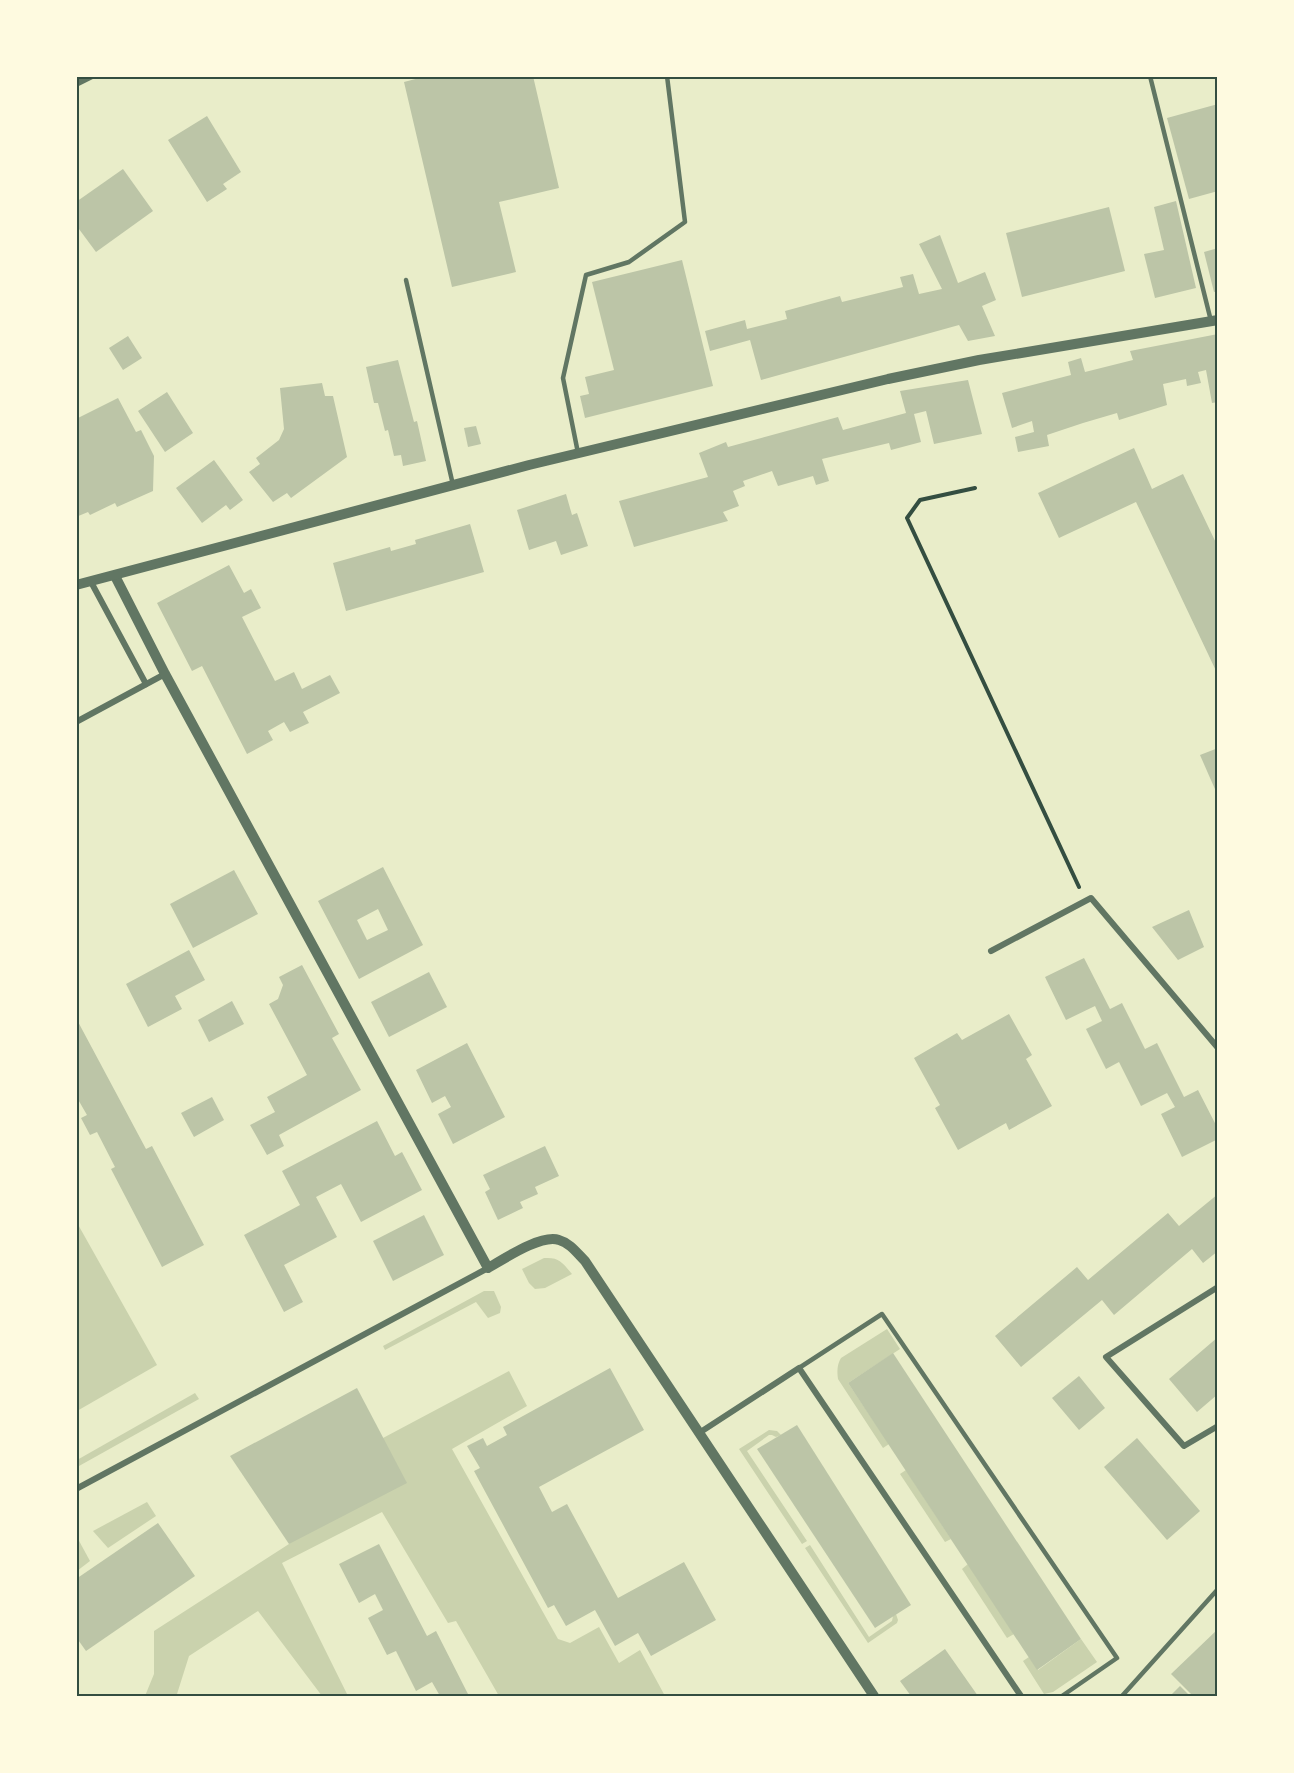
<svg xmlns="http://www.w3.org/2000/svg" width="1294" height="1773" font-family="'DejaVu Sans',sans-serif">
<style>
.green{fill:#cad2ad}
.building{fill:#bcc5a7;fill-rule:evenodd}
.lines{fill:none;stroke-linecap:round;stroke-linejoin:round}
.path{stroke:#344e41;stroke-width:4}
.service{stroke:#617663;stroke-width:4.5}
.minor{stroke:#617663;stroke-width:6}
.tertiary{stroke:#617663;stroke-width:10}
.neatline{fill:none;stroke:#344e41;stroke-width:2}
</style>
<rect width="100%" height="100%" fill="#e9edc9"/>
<g class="green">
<path d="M76,1221L157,1365L77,1411H76Z"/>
<path d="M544,1258C559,1257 562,1262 572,1274L545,1288L535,1289L529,1283L522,1269Z"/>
<path d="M484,1291H494L501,1307L500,1313L488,1318L476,1302L385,1350L383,1346Z"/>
<path d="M887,1329L900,1349L848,1383L889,1444L883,1448L838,1379C837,1371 837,1365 841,1358Z"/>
<path d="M509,1371L527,1406L452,1449L558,1639L570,1643L599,1627L619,1663L640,1650L665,1696H499L456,1621L448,1623L382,1512L282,1563L348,1696H322L258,1611L189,1656L177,1694L173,1696H145L154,1674V1631L289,1544L383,1438Z"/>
<path d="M195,1393L199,1399L79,1466L77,1460Z"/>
<path d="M769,1430L777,1431L781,1435L776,1437L772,1435H769L747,1451L807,1541L802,1544L739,1449Z"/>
<path d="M906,1470L951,1539L945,1542L900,1474Z"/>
<path d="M147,1502L156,1516L108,1548L93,1531Z"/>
<path d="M78,1539L90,1561L77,1571L76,1540Z"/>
<path d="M810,1545L869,1637L892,1621L893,1616L896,1614L898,1620L897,1623L868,1643L805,1548Z"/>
<path d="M968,1564L1014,1634L1007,1638L962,1569Z"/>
<path d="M1081,1639L1097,1662L1053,1692L1044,1694L1023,1661L1029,1657L1038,1670Z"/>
</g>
<g class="building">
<path d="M427,76H533L559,188L499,202L516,272L452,287L404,82Z"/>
<path d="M1218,104V191L1189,199L1167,118Z"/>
<path d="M207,116L241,172L223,184L227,189L207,202L168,140Z"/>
<path d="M123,169L153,211L96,252L76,225V202Z"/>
<path d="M1176,201L1196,288L1155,298L1144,254L1164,250L1154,207Z"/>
<path d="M1109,207L1125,271L1022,297L1006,233Z"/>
<path d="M940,235L958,283L985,272L996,300L982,306L995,336L968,341L959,325L761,380L750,340L710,351L705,331L745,320L747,329L787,319L785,311L840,296L842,302L903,287L900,277L913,274L919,294L942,289L919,244Z"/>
<path d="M1218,248V291L1214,292L1204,252Z"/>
<path d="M682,260L713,386L585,418L580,396L589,394L585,377L614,370L592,282Z"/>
<path d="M1218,334V402L1212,403L1206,370L1198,372L1201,383L1187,386L1186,379L1163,384L1167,405L1119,420L1117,413L1083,423L1047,435L1049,446L1018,452L1015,437L1034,432L1032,421L1012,428L1002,393L1071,375L1068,362L1081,358L1085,372L1133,360L1130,351Z"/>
<path d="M128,336L142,358L123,370L109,348Z"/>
<path d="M398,360L414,422L417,421L426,461L403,466L401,455L394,456L388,430L385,431L378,403H374L366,367Z"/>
<path d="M968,380L982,434L934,444L926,411L914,414L921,442L891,450L889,443L822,459L829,481L816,485L813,476L778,486L772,471L743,481L745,486L733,491L739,506L723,512L728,521L634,547L619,501L708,477L699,453L726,442L728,447L838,417L843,430L906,413L900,391Z"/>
<path d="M322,383L325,396H333L347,457L291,498L287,493L273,502L249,472L260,464L256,458L279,440L284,429L280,388Z"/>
<path d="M167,392L193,433L165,452L138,411Z"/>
<path d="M118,398L136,432L141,430L154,456L153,491L117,507L115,503L90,515L88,512L76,517V419Z"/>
<path d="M476,426L481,444L468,447L464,428Z"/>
<path d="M1134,448L1152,489L1183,474L1218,547V675L1136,502L1059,538L1038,493Z"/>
<path d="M214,460L243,500L230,510L226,505L202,523L176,488Z"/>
<path d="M566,494L572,515L577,513L588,546L561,555L556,541L529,550L517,510Z"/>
<path d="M470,524L484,572L346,611L333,563L390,547L391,551L416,544L415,540Z"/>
<path d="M229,565L244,593L251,589L261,608L242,617L275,681L294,672L302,689L330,675L340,693L303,712L309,723L290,732L284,722L268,731L273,740L247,754L202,666L192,671L157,603Z"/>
<path d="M1218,748V796L1200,755Z"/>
<path d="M383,867L423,945L359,979L318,901ZM378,909L388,930L367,940L357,920Z"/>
<path d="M234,870L258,914L193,948L170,904Z"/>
<path d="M1189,910L1204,947L1178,960L1152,927Z"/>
<path d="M189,950L205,980L175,996L182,1009L148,1027L126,984Z"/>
<path d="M1084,958L1110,1009L1122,1003L1145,1049L1157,1043L1184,1097L1198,1090L1218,1129V1139L1182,1157L1161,1114L1175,1107L1167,1093L1141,1106L1119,1062L1106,1069L1086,1029L1102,1021L1095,1006L1066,1020L1045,977Z"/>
<path d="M302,965L339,1034L332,1038L361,1090L279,1135L284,1146L267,1155L250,1125L275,1112L267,1097L307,1075L269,1004L278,999L283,985L279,977Z"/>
<path d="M429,972L447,1007L389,1037L371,1002Z"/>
<path d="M232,1001L244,1024L209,1042L198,1020Z"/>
<path d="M1009,1014L1032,1055L1026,1059L1052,1106L1009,1130L1006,1123L958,1150L935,1108L940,1105L914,1058L957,1033L962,1040Z"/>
<path d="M76,1018L146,1149L152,1146L204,1245L162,1267L111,1169L115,1167L97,1132L90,1135L81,1118L87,1115L76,1096Z"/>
<path d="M467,1043L505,1117L453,1144L438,1114L451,1107L445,1096L432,1103L416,1070Z"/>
<path d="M212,1097L224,1120L194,1137L181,1113Z"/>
<path d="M377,1121L395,1156L402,1152L422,1190L361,1222L341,1184L316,1197L337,1237L284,1265L303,1302L284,1312L244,1235L300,1205L282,1171Z"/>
<path d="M545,1146L559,1176L535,1187L538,1194L520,1202L523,1208L498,1220L485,1192L490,1189L483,1175Z"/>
<path d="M1218,1194V1251L1203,1263L1192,1249L1114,1315L1102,1300L1021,1367L995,1336L1077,1267L1088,1280L1168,1213L1179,1226Z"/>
<path d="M424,1215L444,1255L393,1281L373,1241Z"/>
<path d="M1218,1337V1394L1197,1412L1169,1379Z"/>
<path d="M893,1353L1081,1639L1037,1670L848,1383Z"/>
<path d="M610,1368L644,1430L539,1487L552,1512L567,1504L618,1598L684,1562L716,1620L651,1656L638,1633L615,1646L595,1610L566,1626L554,1605L548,1608L474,1471L480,1468L467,1446L483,1438L487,1446L507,1435L503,1427Z"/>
<path d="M1079,1376L1105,1408L1079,1430L1052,1398Z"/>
<path d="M357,1388L407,1483L289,1544L230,1456Z"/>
<path d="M797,1425L911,1605L875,1628L757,1449Z"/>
<path d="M1137,1438L1200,1511L1167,1540L1104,1467Z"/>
<path d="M158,1523L195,1576L86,1651L76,1637V1579Z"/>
<path d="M379,1544L427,1636L436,1631L469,1696H440L432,1682L416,1691L396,1651L387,1655L368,1618L383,1610L375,1594L359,1603L339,1564Z"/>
<path d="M1218,1629V1696H1193L1171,1674Z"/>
<path d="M945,1649L978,1696H911L900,1681Z"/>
<path d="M1180,1686L1190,1696H1170Z"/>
</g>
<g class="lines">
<path class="path" d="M975,488L920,500L907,518L1079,887"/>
<g class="service">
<path d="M1150,76L1211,321"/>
<path d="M406,280L453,485"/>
<path d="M578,453L563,378L586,275L629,262L685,222L667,76"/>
<path d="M799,1368L882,1314L1117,1658L1062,1696"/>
<path d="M1122,1696L1218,1589"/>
</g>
<g class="minor">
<path d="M76,84L92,76"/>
<path d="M91,582L146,684"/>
<path d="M76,722L165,674"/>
<path d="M991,951L1091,898L1218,1048"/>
<path d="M1218,1287L1106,1357L1184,1446L1218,1426"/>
<path d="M699,1433L799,1368L1021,1696"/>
<path d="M76,1489L488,1268"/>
</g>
<g class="tertiary">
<path d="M115,576L165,674L488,1268C504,1259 541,1234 559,1240C570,1243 577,1253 585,1261L874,1696"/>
<path d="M76,585L529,465L888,379L979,360L1218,320"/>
</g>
</g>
<rect width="1294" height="1773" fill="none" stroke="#fefae0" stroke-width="156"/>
<rect x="78" y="78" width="1138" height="1617" class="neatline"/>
</svg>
